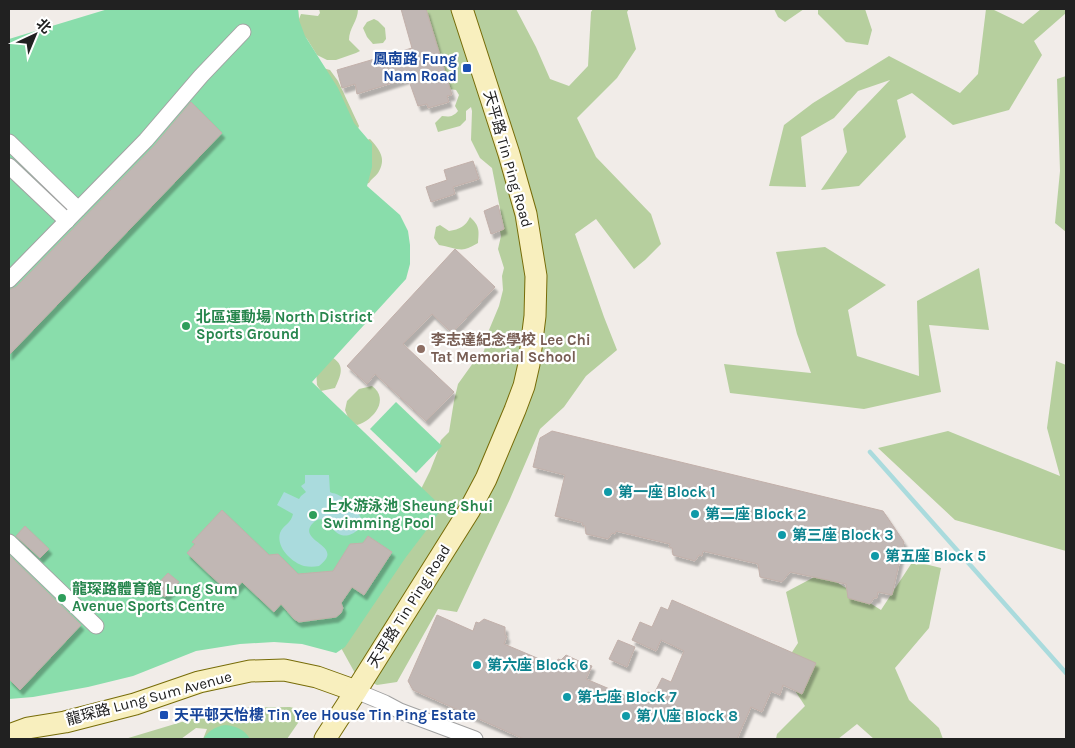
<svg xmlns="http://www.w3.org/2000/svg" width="1075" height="748" font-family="Karla,'Noto Sans SC',sans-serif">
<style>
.forest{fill:#b6cf9e}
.pitch{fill:#89ddab}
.water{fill:#aadbdd}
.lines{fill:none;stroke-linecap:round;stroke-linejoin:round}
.stream{stroke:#aadbdd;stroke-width:4.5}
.building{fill:#c1b7b4;stroke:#c2b0aa;filter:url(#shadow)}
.street-casing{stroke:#a2a2a2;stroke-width:17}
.secondary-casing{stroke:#776c08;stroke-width:23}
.street{stroke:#fff;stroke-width:15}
.secondary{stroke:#f8efbe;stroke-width:21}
.transit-dot{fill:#1a4fb4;stroke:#fff;stroke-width:2}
.leisure-dot{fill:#2e9e5b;stroke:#fff;stroke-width:2}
.education-dot{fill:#8d6e63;stroke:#fff;stroke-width:2}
.culture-dot{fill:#0f9aa8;stroke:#fff;stroke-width:2}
.labels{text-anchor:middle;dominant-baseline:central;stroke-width:4.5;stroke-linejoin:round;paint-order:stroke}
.transit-label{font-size:15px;font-weight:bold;fill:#164399;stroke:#fff;text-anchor:end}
.street-label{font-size:15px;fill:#212121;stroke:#fff}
.leisure-label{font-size:15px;font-weight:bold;fill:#27864d;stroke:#fff;text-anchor:start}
.education-label{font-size:15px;font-weight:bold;fill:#785e54;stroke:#fff;text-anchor:start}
.culture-label{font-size:15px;font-weight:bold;fill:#0d838f;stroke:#fff;text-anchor:start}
</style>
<defs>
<filter id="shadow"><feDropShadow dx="3" dy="5" stdDeviation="1" flood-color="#0004"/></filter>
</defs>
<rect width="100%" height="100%" fill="#f1ece8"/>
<g class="forest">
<path d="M298,9L299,19L301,14L318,16L320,13L319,9H358C358,21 349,28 349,40L360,51L356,53L336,60H327L317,55L307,39L298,29Z"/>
<path d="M426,9H516L536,47L550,79L569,86L588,66L591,12L593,9H629L627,12L636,49L617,78L577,118L596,157L651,214L661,244L645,260L634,269L596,219L575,234L604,317L617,350L586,376L564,407L540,429L510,499L457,612L438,609L397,682L377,685L356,675L340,646L420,493L422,487L430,471L437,453L441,440L449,432L454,401L458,384L473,363L484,351L489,330L499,306L503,290L502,276L504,268L498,249L501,236L500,231L504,229L492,168L480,158L471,140L472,111L471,107L466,111V120L460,126L438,132L435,123L442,116C449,117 453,117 458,111L455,106L459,95L456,90L450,89Z"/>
<path d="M774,9H804L785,22L778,17Z"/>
<path d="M818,9H865L872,30L868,45L846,42L818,14Z"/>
<path d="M986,9H992L1023,24L1041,9H1066V13L1034,41L1042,55L1009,110L953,125L912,93L897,100L906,137L859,186L821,190L847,152L843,129L890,80L858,91L834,118L801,137L806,187L769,186L784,125L813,103L889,56L960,93L978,74Z"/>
<path d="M374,19L378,21L385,28L386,39L383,43L373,44L367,37L363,28L367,22Z"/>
<path d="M323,68L330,70L338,81L359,126L357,131Z"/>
<path d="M1066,76V232L1055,223L1060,171L1057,79Z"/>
<path d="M370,139C380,150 387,159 378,173C375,177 371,179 369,183L362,185L361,142Z"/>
<path d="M470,217C480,226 479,231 478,243C474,245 469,248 465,249C459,251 447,246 439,245L434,238L436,227L440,225L449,231C460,229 465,227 470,217Z"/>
<path d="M825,247L886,285L848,310L857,356L919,376L917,301L979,268L989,330L929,325L941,392L864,409L730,393L724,364L811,373L797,334L776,252Z"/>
<path d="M333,358C346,366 340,377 335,388L321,391L317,385L316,369L325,360Z"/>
<path d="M1056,361L1066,365V551L955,520L878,448L948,431L1060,476L1047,428Z"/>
<path d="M372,386C390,399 374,420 357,425L349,420L345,410L347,401L359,389Z"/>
<path d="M913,561L941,568L929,628L895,668L909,700L939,728L943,739H874L857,724L838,739H776L777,734L805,706L781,669L798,643L786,592L822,573L881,610Z"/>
<path d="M290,707L297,709L301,715L298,723L287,739H203L207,729L196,728L181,739H125L228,708Z"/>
</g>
<g class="pitch">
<path d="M108,9H298L299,20L305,36L338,88L354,123L372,144V167L367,186L400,215L408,231L410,245V264L406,279L312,382L442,507L432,523L406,557L345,647L336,653L302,644L274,642L240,644L196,651L133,676L88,687L33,697L9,699V39Z"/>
<path d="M396,402L442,446L416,473L370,429Z"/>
<path d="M225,725C236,726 244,729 250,739H203C209,731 214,727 225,725Z"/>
</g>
<path class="water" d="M305,475H329L330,492L332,493C342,494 357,509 361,518L359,529C333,552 329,506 313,523C295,542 347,545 319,566C314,567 309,567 304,566C291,562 276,547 280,533C283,525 291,524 293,514L277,505L284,492L299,499L301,496L306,492L301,486L305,483Z"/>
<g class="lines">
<path class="stream" d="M870,452L1066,673"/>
</g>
<g class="building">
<path d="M401,9H426L452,95L447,96L449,102L428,108L427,104L418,106L408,78L357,94L355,84L342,88L337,70L412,48Z"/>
<path d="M191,102L222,133L9,355V290L16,287L153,147Z"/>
<path d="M473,161L479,179L453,187L455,194L431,202L426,187L447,180L444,170Z"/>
<path d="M498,205L504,229L491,234L484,211Z"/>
<path d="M455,249L495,287L452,333L432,314L403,344L454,392L426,421L375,374L367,384L347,366Z"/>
<path d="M552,431L883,511L904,542L892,595L878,592L877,598H874L870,604L848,598L846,584L790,572L782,582L760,577L758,564L703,551L702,556L699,555L695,561L673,555L672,548L669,547L670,544L616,531L615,534L612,533L608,539L586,534L585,526L582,525L583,523L555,516L565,475L533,467L540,438Z"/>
<path d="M222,510L269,555L278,554L298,574L333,571L350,544L363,543L368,536L392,552L364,595L352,587L341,603L343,608L341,613L336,617L299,622L294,619L281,604L274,612L242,582L231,594L210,575L187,553L195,544L192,542Z"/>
<path d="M25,526L49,549L40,558L16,536Z"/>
<path d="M9,555L81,625L20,690L9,679Z"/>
<path d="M168,573L179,582L165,597L154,588Z"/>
<path d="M672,600L816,663L802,694L783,685L780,695L771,691L762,712L751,707L737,739H524L413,690L408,681L437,615L473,631L476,622L479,623L484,619L505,627V635L507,636L504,644L556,666L558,659L561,660L566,655L583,663L592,666L586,679L638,701L641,695L643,696L648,692L654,694L662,678L671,682L684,651L661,640L656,651L632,640L640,622L652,627L661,607L668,610Z"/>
<path d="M618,640L635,647L627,667L609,659Z"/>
</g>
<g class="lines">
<g class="street-casing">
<g id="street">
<path d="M9,142L78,209"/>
<path d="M9,166L67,221"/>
<path d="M9,280L146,140L201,76L243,32"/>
<path d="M9,542L96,626"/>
<path d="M356,691L385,703L400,711L475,739"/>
</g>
</g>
<g class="secondary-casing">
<g id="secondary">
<path d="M9,735L28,728L65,722L135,704L199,682L250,671L284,670L317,677L356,691"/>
<path d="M325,739L356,691L469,511L486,479L515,410L524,386L529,364L535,316L536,276L526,214L509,154L462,9"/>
</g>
</g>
<use href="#street" class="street"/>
<use href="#secondary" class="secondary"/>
</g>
<g class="transit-dot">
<rect x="462" y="63" width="10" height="10" rx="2.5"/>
<rect x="159" y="710" width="10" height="10" rx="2.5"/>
</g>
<g class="leisure-dot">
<circle cx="186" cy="326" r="5"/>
<circle cx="313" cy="515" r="5"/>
<circle cx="62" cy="598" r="5"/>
</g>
<circle class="education-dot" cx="421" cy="349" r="5"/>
<g class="culture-dot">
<circle cx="608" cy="492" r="5"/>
<circle cx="695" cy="514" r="5"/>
<circle cx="782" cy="535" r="5"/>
<circle cx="875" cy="556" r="5"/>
<circle cx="477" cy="665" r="5"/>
<circle cx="567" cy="697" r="5"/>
<circle cx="626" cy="716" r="5"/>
</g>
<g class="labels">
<g class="transit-label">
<text x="457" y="59">鳳南路 Fung<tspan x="457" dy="17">Nam Road</tspan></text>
<text x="174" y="715" text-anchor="start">天平邨天怡樓 Tin Yee House Tin Ping Estate</text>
</g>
<g class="street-label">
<text transform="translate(508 159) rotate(74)">天平路 Tin Ping Road</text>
<text transform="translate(409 606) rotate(-58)">天平路 Tin Ping Road</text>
<text transform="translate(149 698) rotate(-15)">龍琛路 Lung Sum Avenue</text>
</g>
<g class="leisure-label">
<text x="196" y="317">北區運動場 North District<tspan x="196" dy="17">Sports Ground</tspan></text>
<text x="323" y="506">上水游泳池 Sheung Shui<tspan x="323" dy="17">Swimming Pool</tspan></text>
<text x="72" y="589">龍琛路體育館 Lung Sum<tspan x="72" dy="17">Avenue Sports Centre</tspan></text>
</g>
<g class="education-label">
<text x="431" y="340">李志達紀念學校 Lee Chi<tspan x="431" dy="17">Tat Memorial School</tspan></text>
</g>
<g class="culture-label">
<text x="618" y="492">第一座 Block 1</text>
<text x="705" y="514">第二座 Block 2</text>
<text x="792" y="535">第三座 Block 3</text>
<text x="885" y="556">第五座 Block 5</text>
<text x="487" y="665">第六座 Block 6</text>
<text x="577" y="697">第七座 Block 7</text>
<text x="636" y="716">第八座 Block 8</text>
</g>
</g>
<rect width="1075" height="748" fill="none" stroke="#212121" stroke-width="20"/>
<g transform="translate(35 35) rotate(44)" stroke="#ffffff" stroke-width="4" paint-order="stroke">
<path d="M0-4L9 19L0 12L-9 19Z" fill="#212121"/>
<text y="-8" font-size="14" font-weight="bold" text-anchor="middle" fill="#212121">北</text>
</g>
</svg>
